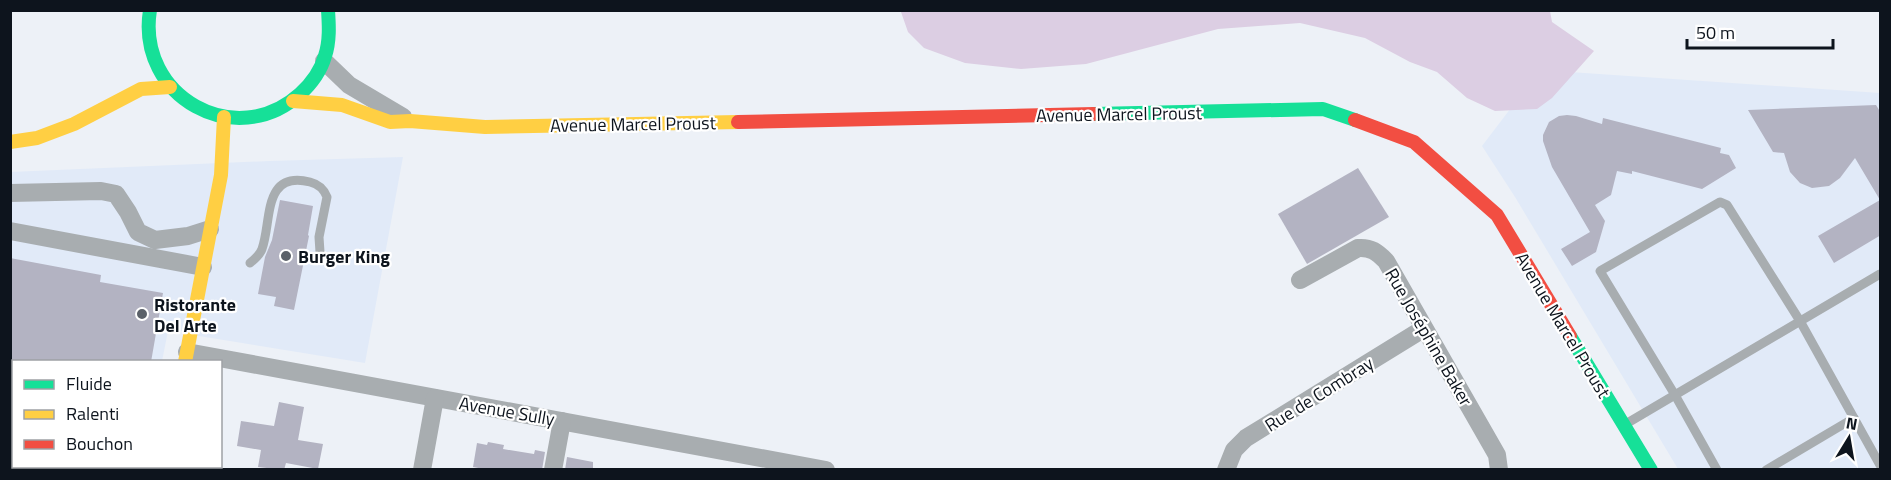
<svg xmlns="http://www.w3.org/2000/svg" width="1891" height="480" font-family="'Titillium Web',sans-serif">
<style>
.built{fill:#e1eaf8}
.green{fill:#dccee3}
.building{fill:#b3b3c2}
.lines{fill:none;stroke-linecap:round;stroke-linejoin:round}
.lane{stroke:#a8adb0;stroke-width:9}
.street{stroke:#a8adb0;stroke-width:18}
.fast{stroke:#16e098;stroke-width:14}
.slow{stroke:#ffcf43;stroke-width:14}
.jam{stroke:#f24e42;stroke-width:14}
.poi-dot{fill:#5b6169;stroke:#fff;stroke-width:2}
.labels{text-anchor:middle;dominant-baseline:central;stroke-width:4.5;stroke-linejoin:round;paint-order:stroke}
.street-label{font-size:18px;fill:#0d141d;stroke:#fff}
.poi-label{font-size:18px;font-weight:bold;fill:#0d141d;stroke:#fff;text-anchor:start}
</style>
<rect width="100%" height="100%" fill="#edf1f7"/>
<g class="built">
<path d="M1540,70L1880,93V469H1678L1515,197L1482,146Z"/>
<path d="M403,157L365,363L168,331L162,361L14,362V466L142,467V470L11,469L10,172L270,161Z"/>
</g>
<path class="green" d="M903,11H1550L1552,22L1594,51L1552,98L1537,109L1495,111L1467,98L1437,72L1410,62L1365,38L1300,23L1218,29L1086,64L1021,69L965,63L924,48L908,32L901,12Z"/>
<g class="building">
<path d="M1876,105L1881,113V235L1834,263L1818,236L1880,200L1855,158L1840,178L1829,186L1812,188L1800,183L1790,172L1784,153L1773,152L1748,110Z"/>
<path d="M1567,115L1576,116L1602,124L1603,118L1721,148L1720,153L1729,155L1736,168L1702,189L1632,171V174L1617,171L1611,195L1595,205L1605,221L1596,252L1572,266L1561,249L1590,232L1552,167L1543,141V135L1549,122L1559,116Z"/>
<path d="M1358,168L1389,217L1307,264L1278,214Z"/>
<path d="M280,200L313,206L308,235L309,236L294,310L274,306L276,297L258,294L265,257L272,240Z"/>
<path d="M10,258L101,275L100,282L163,293L151,362H10Z"/>
<path d="M279,402L304,407L298,440L323,444L318,469L286,463L284,470L258,467L261,450L237,446L241,421L274,426Z"/>
<path d="M488,442L504,445L503,449L534,454L535,450L545,452L542,470H489L473,467L477,443L487,445Z"/>
<path d="M567,457L593,462V470H565Z"/>
</g>
<g class="lines">
<g class="lane">
<path d="M250,263C255,259 260,255 262,249C272,222 262,170 310,182C318,184 324,189 327,197L319,237L320,252"/>
<path d="M1624,425L1880,274"/>
<path d="M1717,470L1675,395L1600,271L1720,202L1727,205L1800,321L1880,465"/>
<path d="M1766,470L1854,418"/>
</g>
<g class="street">
<path d="M324,61L349,85L403,117"/>
<path d="M10,193L101,191L116,194L128,212L138,232L155,240L188,236L210,229"/>
<path d="M10,231L203,267"/>
<path d="M1300,280L1358,248C1371,247 1377,252 1386,261L1497,455L1499,470"/>
<path d="M187,352L826,470"/>
<path d="M422,470L435,398"/>
<path d="M553,470L562,421"/>
<path d="M1226,470L1234,450L1246,438L1423,329"/>
</g>
<g class="fast">
<path d="M150,10C136,97 236,152 300,94C311,84 321,70 325,56C330,41 329,25 328,10"/>
<path d="M1094,114L1323,109L1355,120"/>
<path d="M1570,336L1651,470"/>
<path d="M164,470L165,466"/>
</g>
<g class="slow">
<path d="M293,101L342,105L390,122L410,121L485,127L738,122"/>
<path d="M10,142L37,138L74,124L141,89L170,87"/>
<path d="M185,362L221,175L224,117"/>
</g>
<g class="jam">
<path d="M1355,120L1414,142L1497,215L1570,336"/>
<path d="M738,122L1094,114"/>
</g>
</g>
<g class="poi-dot">
<circle cx="286" cy="256" r="6"/>
<circle cx="142" cy="314" r="6"/>
</g>
<g class="labels">
<g class="street-label">
<text transform="translate(1119 114) rotate(-1)">Avenue Marcel Proust</text>
<text transform="translate(633 124) rotate(-1)">Avenue Marcel Proust</text>
<text transform="translate(1563 325) rotate(59)">Avenue Marcel Proust</text>
<text transform="translate(1429 337) rotate(60)">Rue Joséphine Baker</text>
<text transform="translate(1319 394) rotate(-32)">Rue de Combray</text>
<text transform="translate(507 411) rotate(10)">Avenue Sully</text>
</g>
<g class="poi-label">
<text x="298" y="256">Burger King</text>
<text x="154" y="304">Ristorante<tspan x="154" dy="21">Del Arte</tspan></text>
</g>
</g>
<rect width="1891" height="480" fill="none" stroke="#0d141d" stroke-width="24"/>
<rect x="12" y="360" width="210" height="108" fill="#ffffff" stroke="#9ea1a5" stroke-width="1.5"/>
<rect x="24" y="380" width="30" height="9" fill="#16e098" stroke="#9ea1a5" stroke-width="1.5"/>
<text x="66" y="390" font-size="18" fill="#0d141d">Fluide</text>
<rect x="24" y="410" width="30" height="9" fill="#ffcf43" stroke="#9ea1a5" stroke-width="1.5"/>
<text x="66" y="420" font-size="18" fill="#0d141d">Ralenti</text>
<rect x="24" y="440" width="30" height="9" fill="#f24e42" stroke="#9ea1a5" stroke-width="1.5"/>
<text x="66" y="450" font-size="18" fill="#0d141d">Bouchon</text>
<g transform="translate(1849 438) rotate(11)" stroke="#ffffff" stroke-width="4.5" paint-order="stroke">
<path d="M0-4.5L10 22L0 15L-10 22Z" fill="#0d141d"/>
<text y="-9" font-size="16" font-weight="bold" text-anchor="middle" fill="#0d141d">N</text>
</g>
<path d="M1687 39v9h146v-9" fill="none" stroke="#0d141d" stroke-width="3"/>
<text x="1696" y="39" font-size="18" fill="#0d141d" stroke="#ffffff" stroke-width="4.5" paint-order="stroke">50 m</text>
</svg>
